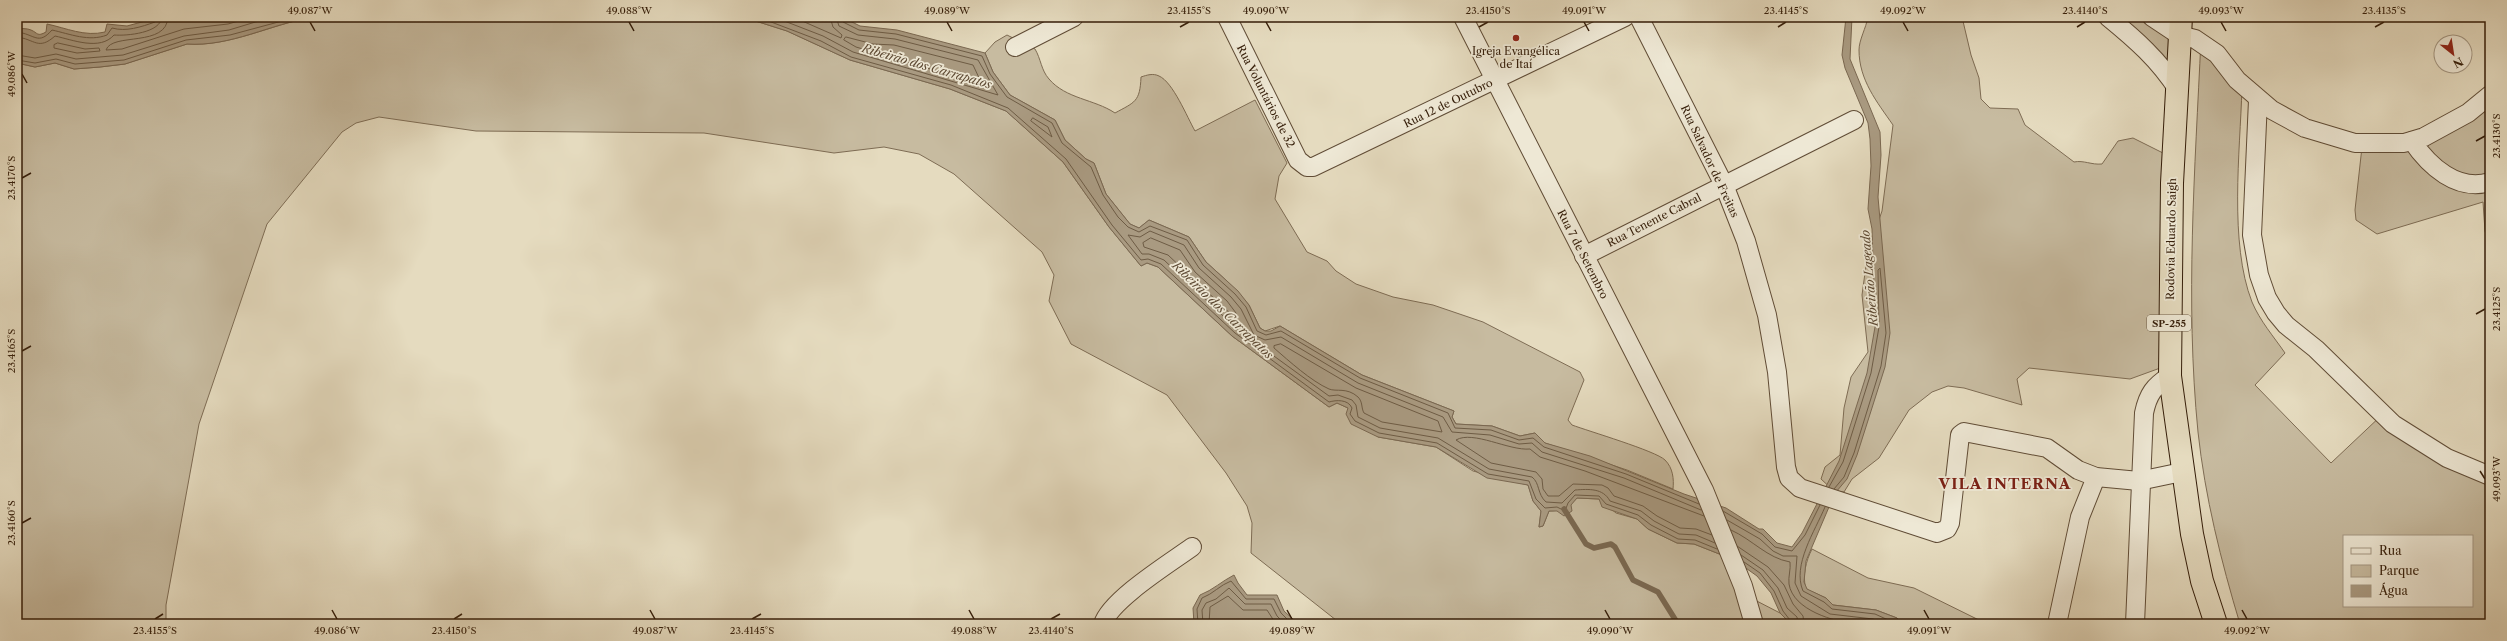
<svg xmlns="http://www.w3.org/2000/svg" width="2507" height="641" font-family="'Libre Caslon Text',serif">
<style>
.green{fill:#c7bba0;stroke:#7e6c54;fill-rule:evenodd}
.water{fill:#a99a81;stroke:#7a6851}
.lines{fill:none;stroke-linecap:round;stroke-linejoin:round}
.shore{stroke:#6e5c45;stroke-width:1}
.stream{stroke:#7a6851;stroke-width:5.5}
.minor-casing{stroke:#604c36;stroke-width:20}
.highway-casing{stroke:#341d09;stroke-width:24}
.minor{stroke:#eee8d5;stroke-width:18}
.highway{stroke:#e5dbbf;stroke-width:22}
.ticks{fill:none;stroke:#341d09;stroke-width:1.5}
.poi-dot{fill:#8f2418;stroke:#eee8d5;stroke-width:1.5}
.labels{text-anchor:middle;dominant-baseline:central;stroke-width:3.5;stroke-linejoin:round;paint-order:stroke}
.shield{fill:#eee8d5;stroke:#6c5a46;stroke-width:1}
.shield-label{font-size:10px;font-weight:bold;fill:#341d09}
.poi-label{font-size:11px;fill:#341d09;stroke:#eee8d5}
.street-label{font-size:11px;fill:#341d09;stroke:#eee8d5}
.water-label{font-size:12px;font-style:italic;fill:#5d4933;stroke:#eee8d5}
.district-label{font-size:15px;font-weight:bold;letter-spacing:1px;fill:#7a1f14;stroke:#eee8d5}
.neatline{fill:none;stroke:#341d09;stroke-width:1.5}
.ticks-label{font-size:10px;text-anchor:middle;fill:#341d09}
</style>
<rect width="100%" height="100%" fill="#e5dbbf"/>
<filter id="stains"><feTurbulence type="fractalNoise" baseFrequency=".005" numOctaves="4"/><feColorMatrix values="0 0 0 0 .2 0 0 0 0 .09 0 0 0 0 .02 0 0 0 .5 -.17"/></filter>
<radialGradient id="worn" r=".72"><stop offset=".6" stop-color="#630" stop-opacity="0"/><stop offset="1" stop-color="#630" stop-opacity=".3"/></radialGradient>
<g class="green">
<path d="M313,17H743L787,31L850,60L950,89L1006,111L1063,162L1109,227L1141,266L1147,263L1158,267L1232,336L1329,407L1337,403L1348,408L1378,437L1436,447L1473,471L1528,485L1533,501L1541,511L1539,527L1543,526L1549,511C1561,511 1569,507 1577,498L1599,499L1616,513L1637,519L1648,529L1677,543L1694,544L1727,557L1750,624H1341L1251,553L1252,523L1247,506L1226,473L1167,395L1071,344L1049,301L1054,275L1042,252L954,174L919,154L884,147L834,153L704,133L476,131L379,117L356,123L342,132L267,224L199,424L166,605V624H17V63L35,67L55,63L74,69L100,67L125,64L187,44C230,47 272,24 313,17Z"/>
<path d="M1868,17H1962L1971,55L1979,78L1981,99L1990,108L2018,109L2025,125L2074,162C2084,160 2091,165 2102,164L2118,141L2133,138L2163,153V367L2130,379L2029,368L2017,379L2022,405L1964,388L1948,386L1932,392L1909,410L1879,458L1852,479L1844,492L1834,491L1821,479L1825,467L1840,455L1844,408L1851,377L1868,352L1862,295L1868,251L1882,211L1893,125C1877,102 1859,80 1859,50C1859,40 1866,28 1868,17Z"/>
<path d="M2118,17H2180L2176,83Z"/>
<path d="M1007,35L1035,49C1041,59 1041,70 1049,79C1066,99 1094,99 1115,113C1135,102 1140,102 1141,77C1147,75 1153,73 1159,76C1173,82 1187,117 1195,131L1255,100L1287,163L1279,176L1275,199L1307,252L1327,261L1336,271L1356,284L1393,297L1433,305L1483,322L1580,372L1584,380L1568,420L1572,425C1588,431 1656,451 1665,460C1673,468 1674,479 1673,489L1627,470L1545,443L1535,433L1520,436L1492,426L1456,424L1452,417L1454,411L1362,375L1280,326L1265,331L1260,328L1249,305L1227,281L1206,262L1189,237L1149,220L1139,228L1130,224L1106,194L1094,163L1086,159L1065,140L1055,120L1010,95L993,72L985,53L995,42Z"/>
<path d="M2201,39L2242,88C2240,152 2229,243 2252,302C2260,321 2274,337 2285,353L2255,385L2331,463L2384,413L2490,474V624H2240C2221,561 2205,497 2198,432C2185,301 2195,169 2201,39ZM2344,536H2472V606H2344Z"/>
<path d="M2490,102V251L2485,231L2483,202L2377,234L2356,220L2355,210L2362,147L2420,142Z"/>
<path d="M1812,549L1868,578L1914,588L1987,624H1902L1897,618L1876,610L1833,605L1826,598L1806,589C1802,576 1806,561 1812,549Z"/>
<path d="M1749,597L1780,613L1791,624H1757Z"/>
</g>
<g class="water">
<path d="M160,17H313C271,24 230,47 187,44L125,64L100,67L74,69L55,63L35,67L17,63V28C21,29 27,28 31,30C38,33 37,37 46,32L47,24C66,28 85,37 105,32L107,24L127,26Z"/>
<path d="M743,17H842L860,26L897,30L985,53L993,72L1010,95L1055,120L1065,140L1086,159L1094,163L1106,194L1130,224L1139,228L1149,220L1189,237L1206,262L1238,291L1249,305L1260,328L1265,331H1271L1280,326L1362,375L1454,411L1452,417L1456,424L1492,426L1520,436L1535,433L1545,443L1590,456L1684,494L1726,508L1759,529H1763L1777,543L1792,547L1802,533L1839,461L1867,373L1875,327L1872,229L1868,209L1871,166L1870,139L1868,123L1845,68L1842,55L1846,17H1852L1850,59L1880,132L1881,155L1878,197L1890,333L1885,367L1857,455L1847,479L1836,492L1829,507L1806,561L1804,582L1807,589L1826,598L1833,605L1876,610L1897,618L1902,624H1791L1780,613L1771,593L1757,576L1743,566L1727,557L1694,544L1677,543L1648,529L1637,519L1602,507L1599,499L1577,498L1571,505L1572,511L1564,516L1557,511H1549L1543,526L1539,527L1541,511L1533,501L1528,485L1487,478L1436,447L1378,437L1351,424L1346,414L1348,408L1337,403L1329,407L1232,336L1158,267L1147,263L1141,266L1109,227L1063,162L1006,111L950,89L850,60L787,31Z"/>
<path d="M1234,575L1238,583L1247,595H1277L1284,611L1295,621L1310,624H1194L1193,608L1200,595C1213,590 1222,581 1234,575Z"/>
</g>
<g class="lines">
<g class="shore">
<path d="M168,17C167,48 112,32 106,50L122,49L184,29L228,24L253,17"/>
<path d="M758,17L821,41L851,57L951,85L1008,108L1066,159L1112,225L1141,260L1148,259L1161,264L1235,333L1329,402C1336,400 1348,399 1352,408L1350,414L1355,421L1379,433L1437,443L1488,474L1529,481L1536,499L1545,508L1557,507L1565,511L1568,503L1575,495L1599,496L1606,504L1638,515L1651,525L1678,539L1695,540L1717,549"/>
<path d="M774,17L823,36L853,52L998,95L978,60L895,39L858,35L839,26L836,17"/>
<path d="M793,17L841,38L842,35L833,27L830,17"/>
<path d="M841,17L843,22L859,30L896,34L982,56L990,74L1007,97L1052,123L1062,143L1091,167L1103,195L1118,217L1128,227L1139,232L1150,226L1187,240L1203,265L1235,294L1246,307L1257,331L1266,335L1281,331L1360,378L1448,413L1455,428L1491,430L1519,440L1533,438L1544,447L1626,474L1699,504"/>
<path d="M17,32C35,34 38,46 52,30C70,34 89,42 107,35L112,28C126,32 141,27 155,22L157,17"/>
<path d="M17,37C35,39 38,51 55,36C73,40 100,51 114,35C127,36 161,33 162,17"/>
<path d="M846,37L873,44L894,45L973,65L981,82L978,83L856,47L844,40Z"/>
<path d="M58,43L85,49L99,48L100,51L77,53L54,48V45Z"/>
<path d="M17,55L35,58L56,54L76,59L123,55L184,36L229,30L272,17"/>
<path d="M17,60L35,63L56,59L75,64L124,60L186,40L230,35L297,17"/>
<path d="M1033,118L1048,127L1052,137L1031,121Z"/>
<path d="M1151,238L1180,250L1195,272L1227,301L1236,313L1237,317H1234L1168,255L1144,247L1143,243Z"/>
<path d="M1281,344L1356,388L1438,421L1442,432L1382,422L1364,413C1361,408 1363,402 1358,397C1347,387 1336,392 1329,389C1311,381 1289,361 1274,348V346Z"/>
<path d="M1829,487L1843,462L1871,373L1879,327L1878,270L1880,268L1886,333L1881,366L1854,453L1844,477L1834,489"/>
<path d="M1825,507C1815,531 1792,565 1803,591L1824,602L1832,609L1875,614L1897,624"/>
<path d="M1701,510L1624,478L1542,452L1532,443L1519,444L1490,435L1452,432L1443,417L1358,383L1281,337L1265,340L1254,335L1241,309L1231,297L1199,268L1184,245L1150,231L1140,237L1128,235L1142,254H1149L1164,260L1238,330L1329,396L1338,395L1352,400L1356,405L1358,417L1380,428L1438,438L1489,469L1532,477C1540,483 1537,494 1546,502L1562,503L1575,490C1589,489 1603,488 1610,501L1641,511L1654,521L1679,534L1696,535L1715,543"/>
<path d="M1723,511L1762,534L1775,547L1792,551L1805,535L1820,505"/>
<path d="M1704,516L1585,471L1540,457L1530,449C1509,451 1473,430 1456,440L1491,463L1536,472L1542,479L1543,489L1548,496H1559L1573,484L1602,485L1608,488L1614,496L1643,506L1657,516L1680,528L1696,529L1712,535"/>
<path d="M1727,520L1760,539L1773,551L1783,556H1797L1795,583L1801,596L1830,614L1873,619L1884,624"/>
<path d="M1731,530C1753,540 1767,558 1790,562C1791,569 1788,577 1789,584C1793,610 1834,622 1857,624"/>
<path d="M1737,546L1768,567L1784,585L1793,604L1803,616L1804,624"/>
<path d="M1741,555L1763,570L1778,588L1787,608L1797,617L1798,624"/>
<path d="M1744,562L1760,573L1774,591L1783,611L1793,624"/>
<path d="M1198,624L1197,609L1202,598C1213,594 1220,585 1231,581L1246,599H1274L1281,613L1292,624"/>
<path d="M1203,624L1202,610L1206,603L1216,599L1229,588L1245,604H1271L1277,616L1285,624"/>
<path d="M1209,624L1210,607L1228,596L1243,610H1267L1276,624"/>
</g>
<path class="stream" d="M1564,509L1586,544L1594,548L1611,544L1615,547L1633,580L1658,592L1678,624"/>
<g class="minor-casing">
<g id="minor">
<path d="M1227,17L1298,160L1307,167H1313L1625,17"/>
<path d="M1463,17L1704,490L1743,586L1754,624"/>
<path d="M1639,17L1724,185L1746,241L1767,315L1777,372L1786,467L1789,478L1800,488L1937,533L1947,529L1950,523L1960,435L1964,432L2047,448L2078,470L2096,477L2139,481L2182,472"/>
<path d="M2108,17C2135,39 2159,60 2178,90"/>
<path d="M2152,17L2179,35L2195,39L2217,54L2237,80L2272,110L2305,128L2355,143H2404L2424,137L2468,113L2490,95"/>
<path d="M1015,47L1074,17"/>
<path d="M2258,100L2252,235L2259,275L2267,298L2276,313L2286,325L2316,349L2393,424L2447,458L2490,476"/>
<path d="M2412,141C2429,166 2457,192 2490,182"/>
<path d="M1584,256L1854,120"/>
<path d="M1103,624C1110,600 1170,563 1192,547"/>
<path d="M2057,624L2080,517L2096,477"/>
<path d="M2135,624L2144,413C2148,394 2154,386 2170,376"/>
</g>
</g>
<g class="highway-casing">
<path id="highway" d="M2181,17L2172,183L2170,376L2192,534L2202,581L2216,624"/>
</g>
<use href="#minor" class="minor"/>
<use href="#highway" class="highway"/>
</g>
<path class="ticks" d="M310,22L315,31M629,22L634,31M947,22L952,31M1266,22L1271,31M1584,22L1589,31M1903,22L1908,31M2221,22L2226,31M1180,27L1189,22M1479,27L1488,22M1778,27L1786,22M2077,27L2085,22M2375,27L2384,22M22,74L27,83M2476,141L2485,136M22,178L31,173M2476,314L2485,309M22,351L31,346M2480,471L2485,479M22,523L31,518M332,610L337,619M650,610L655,619M969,610L974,619M1287,610L1292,619M1605,610L1610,619M1924,610L1929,619M2242,610L2247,619M155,619L163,614M454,619L462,614M752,619L761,614M1051,619L1060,614"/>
<circle class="poi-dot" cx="1516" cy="38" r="4"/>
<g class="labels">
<rect class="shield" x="2147" y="315" width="44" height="16" rx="3"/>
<g class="shield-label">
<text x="2169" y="323">SP-255</text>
</g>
<g class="poi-label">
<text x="1516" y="51">Igreja Evangélica<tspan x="1516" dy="13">de Itaí</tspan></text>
</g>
<g class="street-label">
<text transform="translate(1266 96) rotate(63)">Rua Voluntários de 32</text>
<text transform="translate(1448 103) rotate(-26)">Rua 12 de Outubro</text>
<text transform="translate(1710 161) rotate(65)">Rua Salvador de Freitas</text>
<text transform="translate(1654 220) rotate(-27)">Rua Tenente Cabral</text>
<text transform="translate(2171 239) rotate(-89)">Rodovia Eduardo Saigh</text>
<text transform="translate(1583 254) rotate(63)">Rua 7 de Setembro</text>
</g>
<g class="water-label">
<text transform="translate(927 66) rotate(16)">Ribeirão dos Carrapatos</text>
<text transform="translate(1869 278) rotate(-95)">Ribeirão Lageado</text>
<text transform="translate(1223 310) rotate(44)">Ribeirão dos Carrapatos</text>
</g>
<g class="district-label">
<text x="2005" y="483">VILA INTERNA</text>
</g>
</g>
<rect width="2507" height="641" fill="none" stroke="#e5dbbf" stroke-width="44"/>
<rect x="2343" y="535" width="130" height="72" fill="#eee8d5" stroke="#a49783"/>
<rect x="2351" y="548" width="20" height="6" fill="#eee8d5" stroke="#a49783"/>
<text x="2379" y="555" font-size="12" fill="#341d09">Rua</text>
<rect x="2351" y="565" width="20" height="12" fill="#c7bba0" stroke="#a49783"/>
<text x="2379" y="575" font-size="12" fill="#341d09">Parque</text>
<rect x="2351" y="585" width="20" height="12" fill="#a99a81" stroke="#a49783"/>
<text x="2379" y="595" font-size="12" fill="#341d09">Água</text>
<g transform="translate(2453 54) rotate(150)"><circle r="19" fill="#eee8d5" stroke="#a49783"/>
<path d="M0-3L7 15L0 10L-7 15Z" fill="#8f2418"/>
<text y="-6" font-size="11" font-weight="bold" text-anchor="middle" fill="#341d09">N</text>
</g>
<rect x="22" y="22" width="2463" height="597" class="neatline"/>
<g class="ticks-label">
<text x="310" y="14">49.087°W</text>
<text x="629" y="14">49.088°W</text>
<text x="947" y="14">49.089°W</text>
<text x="1189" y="14">23.4155°S</text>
<text x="1266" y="14">49.090°W</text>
<text x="1488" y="14">23.4150°S</text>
<text x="1584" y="14">49.091°W</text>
<text x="1786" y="14">23.4145°S</text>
<text x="1903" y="14">49.092°W</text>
<text x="2085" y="14">23.4140°S</text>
<text x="2221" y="14">49.093°W</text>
<text x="2384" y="14">23.4135°S</text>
<text transform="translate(11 74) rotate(-90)" y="4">49.086°W</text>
<text transform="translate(2496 136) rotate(-90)" y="4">23.4130°S</text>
<text transform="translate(11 178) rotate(-90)" y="4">23.4170°S</text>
<text transform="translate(2496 309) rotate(-90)" y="4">23.4125°S</text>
<text transform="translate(11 351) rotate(-90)" y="4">23.4165°S</text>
<text transform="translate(2496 479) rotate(-90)" y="4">49.093°W</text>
<text transform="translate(11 523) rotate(-90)" y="4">23.4160°S</text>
<text x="155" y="634">23.4155°S</text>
<text x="337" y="634">49.086°W</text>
<text x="454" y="634">23.4150°S</text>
<text x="655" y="634">49.087°W</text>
<text x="752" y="634">23.4145°S</text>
<text x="974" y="634">49.088°W</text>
<text x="1051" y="634">23.4140°S</text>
<text x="1292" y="634">49.089°W</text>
<text x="1610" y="634">49.090°W</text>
<text x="1929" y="634">49.091°W</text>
<text x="2247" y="634">49.092°W</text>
</g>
<rect width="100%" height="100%" filter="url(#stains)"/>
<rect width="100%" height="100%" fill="url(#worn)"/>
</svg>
